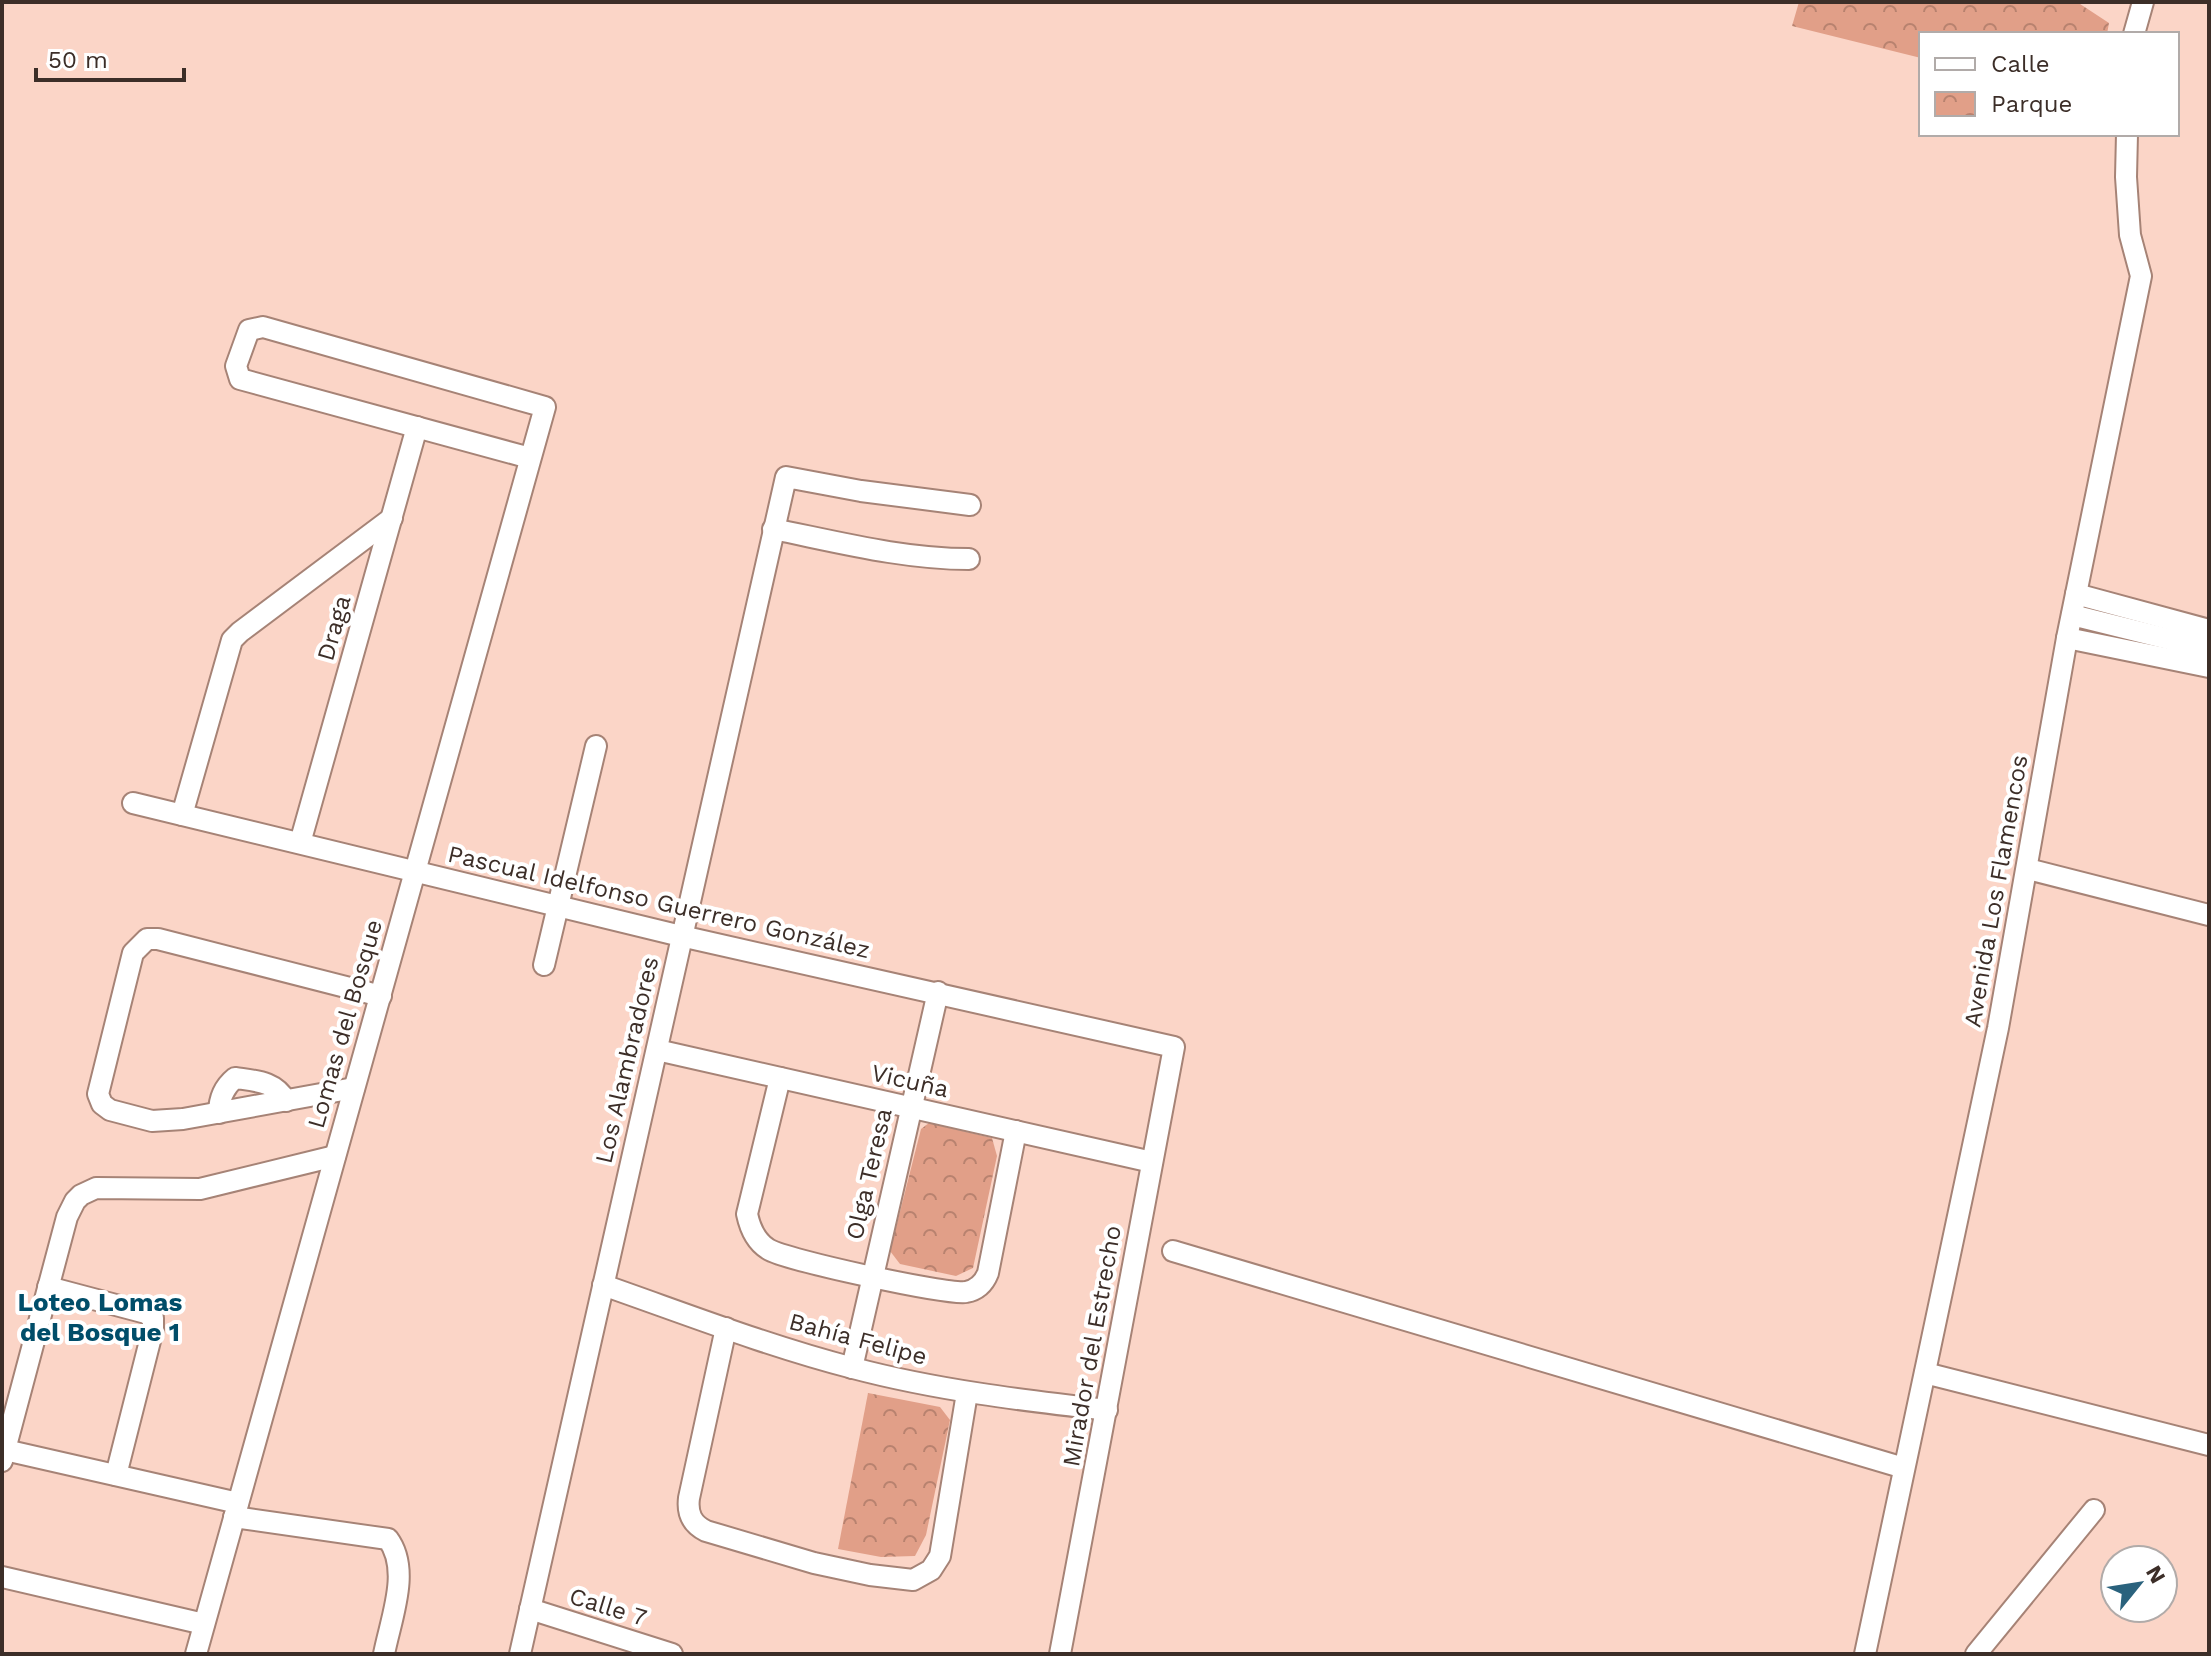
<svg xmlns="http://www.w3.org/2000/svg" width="2211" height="1656" font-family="'Work Sans',sans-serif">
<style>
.park{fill:url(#park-crowns)}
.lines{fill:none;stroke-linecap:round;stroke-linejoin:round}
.minor-casing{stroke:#a68376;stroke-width:24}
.minor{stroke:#fff;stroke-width:20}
.labels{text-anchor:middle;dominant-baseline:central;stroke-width:8;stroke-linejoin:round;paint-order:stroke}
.street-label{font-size:24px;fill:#3c2e28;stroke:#fff}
.neighbourhood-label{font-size:26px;font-weight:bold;fill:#004d69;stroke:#fff}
</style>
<defs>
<pattern id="park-crowns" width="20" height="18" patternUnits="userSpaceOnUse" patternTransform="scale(2)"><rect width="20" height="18" fill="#e19f88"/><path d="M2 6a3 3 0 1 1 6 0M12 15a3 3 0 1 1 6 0" fill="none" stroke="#b8826f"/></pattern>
</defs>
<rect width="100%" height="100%" fill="#fbd5c7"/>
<g class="park">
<path d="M1799,2H2077L2109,23L2107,34H1921V58L1792,26Z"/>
<path d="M929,1123L992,1138L997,1156L973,1268L956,1276L900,1264L890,1251L921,1129Z"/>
<path d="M868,1393L940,1407L950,1420L926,1535L915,1556L881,1557L838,1549Z"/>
</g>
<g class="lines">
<g class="minor-casing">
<g id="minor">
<path d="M2134,34L2143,2"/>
<path d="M773,529C838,542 903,559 969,559"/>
<path d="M2076,594L2209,630"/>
<path d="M2072,615L2209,649"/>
<path d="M2067,638L2209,667"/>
<path d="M133,803L681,936L1174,1047L1060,1654"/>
<path d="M182,815L232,640L240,632L392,518"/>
<path d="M300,843L417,427"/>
<path d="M2028,869L2209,915"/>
<path d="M544,965L596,746"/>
<path d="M657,1050L1152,1162"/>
<path d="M780,1078L747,1214C750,1228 755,1241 768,1249C785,1260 947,1295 966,1292C977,1290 984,1283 988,1273L1016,1131"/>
<path d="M354,1088L183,1119L152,1121L110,1110L102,1104L98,1094L133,953L147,939H158L381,996"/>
<path d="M219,1113C219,1098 224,1087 235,1078C256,1081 275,1081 286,1101"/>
<path d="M1173,1251L1904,1468"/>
<path d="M603,1285C686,1314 768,1346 853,1368C936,1390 1021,1400 1107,1410"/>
<path d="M48,1287L146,1313L153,1318V1329L116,1475"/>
<path d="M726,1328L689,1498C687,1514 692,1524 706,1531L814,1563L870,1575L913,1580L931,1570L940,1556L967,1393"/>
<path d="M852,1368L938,992"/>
<path d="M1925,1373L2209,1445"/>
<path d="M5,1450L238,1503"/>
<path d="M2,1461L67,1217L75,1201L81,1195L96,1188L200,1189L335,1156"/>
<path d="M234,1517L388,1539C411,1570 391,1618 384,1654"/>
<path d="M2,1577L204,1624"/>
<path d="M530,1609L672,1654"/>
<path d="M196,1654L545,407L263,327L249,330L236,366L240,379L530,458"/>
<path d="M520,1654L786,477L861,491L970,505"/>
<path d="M1865,1654L1998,1028L2067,638L2141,276L2130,235L2126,177L2127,134"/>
<path d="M1976,1654L2094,1510"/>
</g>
</g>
<use href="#minor" class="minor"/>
</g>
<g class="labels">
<g class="street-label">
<text transform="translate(334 628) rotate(-74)">Draga</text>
<text transform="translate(1996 891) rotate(-80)">Avenida Los Flamencos</text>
<text transform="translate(659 902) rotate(13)">Pascual Idelfonso Guerrero González</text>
<text transform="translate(345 1024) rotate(-74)">Lomas del Bosque</text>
<text transform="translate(627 1060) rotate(-77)">Los Alambradores</text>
<text transform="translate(910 1081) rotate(13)">Vicuña</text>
<text transform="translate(869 1174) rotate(-77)">Olga Teresa</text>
<text transform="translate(858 1339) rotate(15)">Bahía Felipe</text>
<text transform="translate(1092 1346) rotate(-80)">Mirador del Estrecho</text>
<text transform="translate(608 1607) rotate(17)">Calle 7</text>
</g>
<g class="neighbourhood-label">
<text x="100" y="1302">Loteo Lomas<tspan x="100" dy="30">del Bosque 1</tspan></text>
</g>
</g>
<rect width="2211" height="1656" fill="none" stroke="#3c2e28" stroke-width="8"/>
<rect x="1919" y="32" width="260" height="104" fill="#ffffff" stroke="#b1aba9" stroke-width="2"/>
<rect x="1935" y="58" width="40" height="12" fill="#ffffff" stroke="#b1aba9" stroke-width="2"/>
<text x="1991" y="72" font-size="24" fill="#3c2e28">Calle</text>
<rect x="1935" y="92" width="40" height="24" fill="url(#park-crowns)" stroke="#b1aba9" stroke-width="2"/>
<text x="1991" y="112" font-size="24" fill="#3c2e28">Parque</text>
<g transform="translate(2139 1584) rotate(60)"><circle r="38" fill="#ffffff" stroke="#b1aba9" stroke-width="2"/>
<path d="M0-6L14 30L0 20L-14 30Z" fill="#2a627d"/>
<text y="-12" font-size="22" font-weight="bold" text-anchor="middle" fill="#3c2e28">N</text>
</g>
<path d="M36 68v12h148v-12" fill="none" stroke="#3c2e28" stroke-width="4"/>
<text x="48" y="68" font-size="24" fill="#3c2e28" stroke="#ffffff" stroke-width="6" paint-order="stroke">50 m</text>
</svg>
